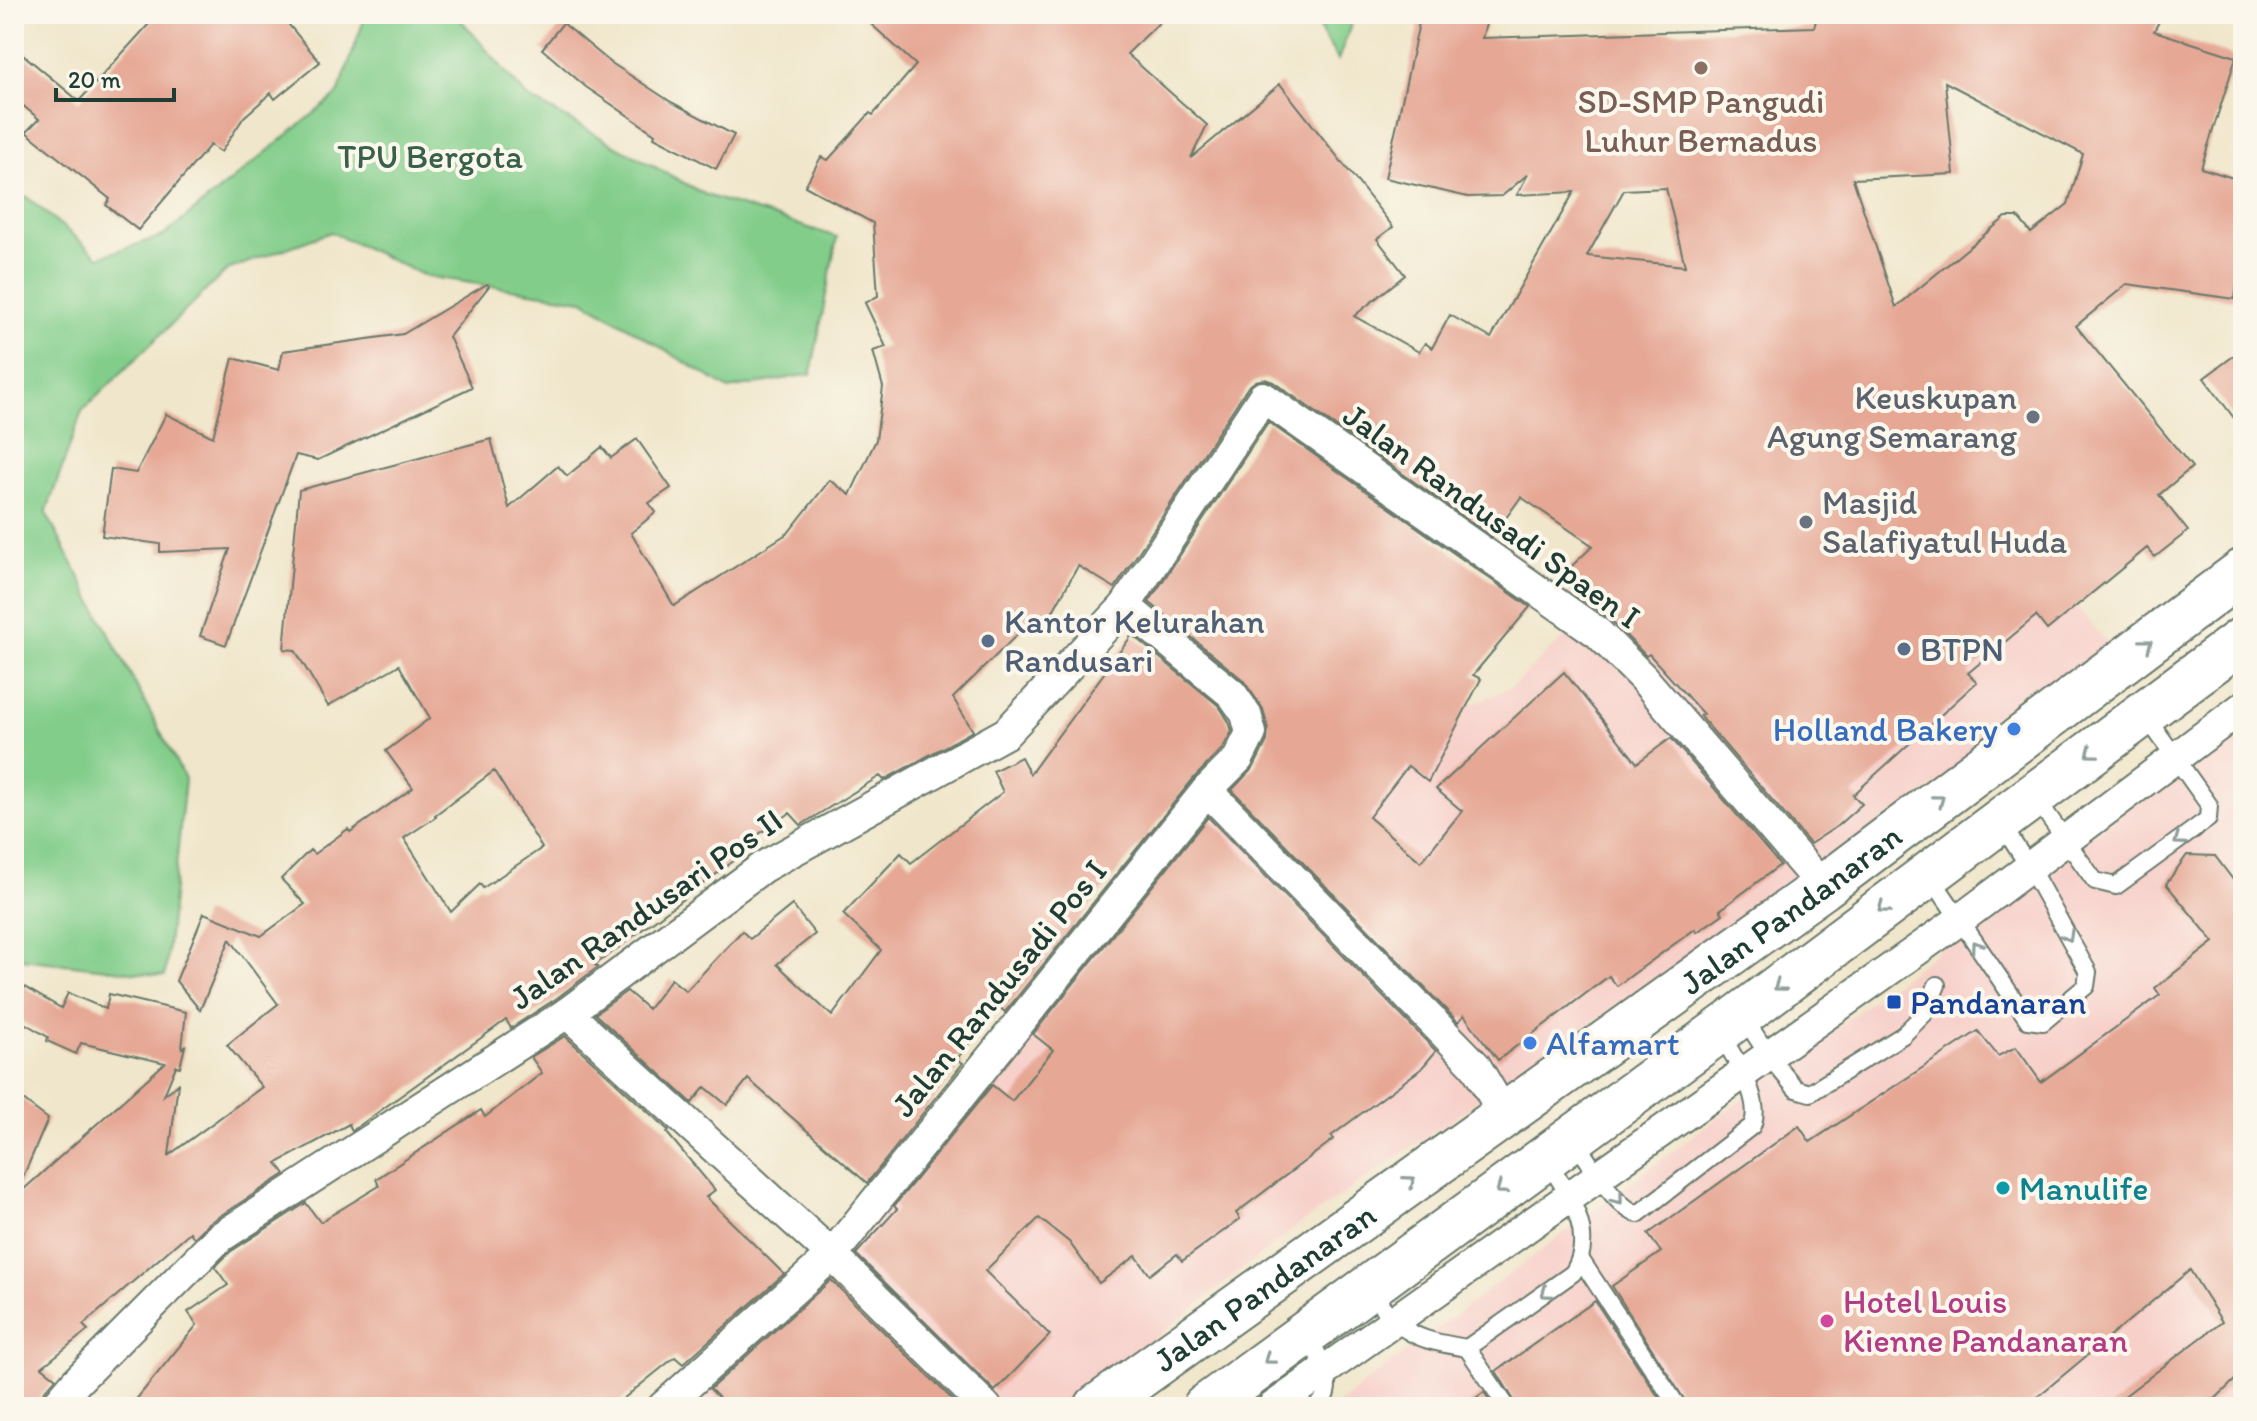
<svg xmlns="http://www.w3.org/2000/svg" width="2257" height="1421" font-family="Itim,sans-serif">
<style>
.built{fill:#f7d0ca}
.green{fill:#82cd8a;stroke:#50855f;stroke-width:2}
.building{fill:#e6a895;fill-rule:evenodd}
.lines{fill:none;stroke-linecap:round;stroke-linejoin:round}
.lane-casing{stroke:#687869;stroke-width:20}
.street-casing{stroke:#687869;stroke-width:34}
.primary-casing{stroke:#687869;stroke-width:48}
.lane{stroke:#fff;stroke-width:16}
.street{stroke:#fff;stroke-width:30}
.primary{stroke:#fff;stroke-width:44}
.oneway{stroke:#8f9e9a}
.education-dot{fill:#8d6e63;stroke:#fbf7ec;stroke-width:3}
.worship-dot{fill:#6b7280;stroke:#fbf7ec;stroke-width:3}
.service-dot{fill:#5c6f8a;stroke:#fbf7ec;stroke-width:3}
.shop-dot{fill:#3f7fe0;stroke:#fbf7ec;stroke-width:3}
.transit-dot{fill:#1a4fb4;stroke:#fbf7ec;stroke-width:3}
.culture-dot{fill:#0f9aa8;stroke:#fbf7ec;stroke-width:3}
.hotel-dot{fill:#d1479c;stroke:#fbf7ec;stroke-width:3}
.labels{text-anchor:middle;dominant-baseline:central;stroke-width:8;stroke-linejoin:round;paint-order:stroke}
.education-label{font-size:34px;fill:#785e54;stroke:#fbf7ec}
.park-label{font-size:34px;fill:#38614a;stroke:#fbf7ec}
.worship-label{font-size:34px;fill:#5b616d;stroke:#fbf7ec;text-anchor:end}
.street-label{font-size:34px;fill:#1f3d34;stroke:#fbf7ec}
.service-label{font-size:34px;fill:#4e5e75;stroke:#fbf7ec;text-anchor:start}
.shop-label{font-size:34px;fill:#366cbe;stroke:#fbf7ec;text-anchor:end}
.transit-label{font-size:34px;fill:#164399;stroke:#fbf7ec;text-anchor:start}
.culture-label{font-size:34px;fill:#0d838f;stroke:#fbf7ec;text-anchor:start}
.hotel-label{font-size:34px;fill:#b23c85;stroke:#fbf7ec;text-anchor:start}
</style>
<rect width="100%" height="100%" fill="#fbf7ec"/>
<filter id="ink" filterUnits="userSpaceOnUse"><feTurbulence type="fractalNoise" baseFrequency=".0125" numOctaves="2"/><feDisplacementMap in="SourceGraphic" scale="16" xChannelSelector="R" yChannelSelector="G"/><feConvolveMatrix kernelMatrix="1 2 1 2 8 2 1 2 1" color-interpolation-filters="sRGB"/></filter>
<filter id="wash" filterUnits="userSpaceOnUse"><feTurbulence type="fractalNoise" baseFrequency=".006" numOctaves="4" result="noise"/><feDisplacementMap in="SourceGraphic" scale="32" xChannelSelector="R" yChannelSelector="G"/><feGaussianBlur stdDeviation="1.8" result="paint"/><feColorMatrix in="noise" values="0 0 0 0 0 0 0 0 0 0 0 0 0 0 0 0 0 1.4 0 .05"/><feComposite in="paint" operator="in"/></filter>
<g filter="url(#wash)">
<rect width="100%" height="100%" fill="#f0e6cb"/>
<g class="built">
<path d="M1863,359L2122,660L1891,816L1296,1227L1068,1407H679L1193,829L1511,687Z"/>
<path d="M2243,721V1407H1333L2157,786Z"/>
</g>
<g class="green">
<path d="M366,14H456L527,97L706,195L837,237L811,374L729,389L583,300L425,276L331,232L227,270L82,411L46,513L185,779L165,976L14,958V197H27L99,257L163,236L338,94Z"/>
<path d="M1311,14H1355L1338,60Z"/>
</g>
<g id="blocks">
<g class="building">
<path d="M158,14H280L320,62L275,99L271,93L244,117L221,152L210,145L138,230L106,205L110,199L26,132L39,119L14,98V47L79,101Z"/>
<path d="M860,14H1168L1127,54L1207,125L1191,158L1280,84L1393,227L1377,239L1405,275L1354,316L1419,352L1425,343L1432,348L1450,315L1491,338L1574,192L1517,195L1528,174L1502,196L1468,197L1385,178L1421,14H1489L1482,38L1814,27L1818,14H2163L2154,31L2236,57L2201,168L2243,181V241L2235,299L2127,284L2076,326L2192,467L2159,495L2188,531L2155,557L2147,548L2047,630L2036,616L1968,673L1977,682L1853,795L1862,804L1836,827L1810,844L1700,716L1703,714L1649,654L1646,656L1611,620L1579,597L1560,577L1593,546L1521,497L1492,537L1273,382L1265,379L1256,381L1248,387L1115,588L1078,566L1048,620L1038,614L953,698L973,731L884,780L880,776L801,825L790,813L731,853L735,860L595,965L598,967L557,998L511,1028L506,1020L352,1131L349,1124L277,1163L285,1174L209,1223L194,1238L190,1232L83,1325L88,1330L42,1367L56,1378L41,1395L37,1407H14V1198L165,1063L81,1043L76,1054L47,1041L48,1037L14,1017V981L61,1008L68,993L106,1009L109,994L186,1012L182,1048L185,1046L180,1067L176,1066L164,1095L178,1084L169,1155L262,1087L227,1045L278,1004L230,939L200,1010L176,981L204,913L261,936L305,904L281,879L310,850L314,854L348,829L350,832L413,788L386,751L430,718L399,665L328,706L295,650L284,649L299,490L491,439L509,508L558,466L567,476L602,447L611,458L637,439L671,488L649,503L656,512L631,533L674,606L788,533L830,480L850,495L876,440L883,387L873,351L886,347L865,303L878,296L873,223L805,186L821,157L828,160L870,113L873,115L916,65ZM1945,82L2083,154L2068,204L2031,233L2018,217H2006L1896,307L1853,179L1954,174ZM1666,188L1685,266L1587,256L1624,190ZM494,771L542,848L483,888L480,884L451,912L404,838L436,817L435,815Z"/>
<path d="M563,23L610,62L671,102L734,135L716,169L654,137L655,134L586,87L542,49Z"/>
<path d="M487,284L489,286L449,337L472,387L318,460L296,455L226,645L200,636L230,549L160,552V544L102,536L111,469L136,473L166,414L213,437L233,358L279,370L283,351L403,334Z"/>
<path d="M2243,349V430L2204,378Z"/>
<path d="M1268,422L1530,607L1473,675L1481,679L1428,782L1408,766L1369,817L1421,862L1462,811L1436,789L1564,672L1637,763L1671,738L1780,865L1720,910L1723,914L1697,932L1695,929L1617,986L1609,976L1498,1060L1464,1015L1458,1022L1232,790L1254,767L1267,741L1268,728L1263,709L1243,680L1149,602Z"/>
<path d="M1132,635L1219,706L1229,722L1232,731L1223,748L1193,779L1005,1012L998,1006L957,1059L963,1063L867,1183L748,1079L727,1105L705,1087L692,1103L595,1014L627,991L648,1009L671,979L686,991L742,931L750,939L792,905L815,934L777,964L832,1016L881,950L843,914L901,853L911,863L1003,792L993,771L1021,757L1030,774Z"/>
<path d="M1208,817L1436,1051L1421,1069L1331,1136L1334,1139L1236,1213L1240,1219L1182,1261L1177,1254L1150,1275L1136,1256L1099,1283L1069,1242L1039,1218L985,1271L1050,1335L995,1391L856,1254L897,1209L894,1206L992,1085L1012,1101L1053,1050L1033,1034Z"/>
<path d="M2187,855L2215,856L2243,893V1372L2207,1407H2110L2222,1322L2190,1270L2025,1407H1689L1612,1286L1661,1252L1648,1234L1799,1126L1810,1142L1978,1031L1998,1056L2016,1047L2041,1082L2160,995L2155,988L2214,942L2166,884Z"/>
<path d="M565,1036L669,1131L667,1133L715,1190L706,1197L784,1274L683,1364L675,1357L613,1407H130L197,1325L188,1312L228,1285L215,1267L230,1252L306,1203L320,1222L379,1186L376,1179L481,1110L485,1117L542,1073L531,1057Z"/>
<path d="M14,1093L48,1119L14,1198Z"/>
<path d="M831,1280L960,1407H728L710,1389Z"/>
<path d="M1595,1301L1665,1407H1518L1496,1371Z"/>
<path d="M1484,1392L1494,1407H1464Z"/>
</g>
</g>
</g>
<g filter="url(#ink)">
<use href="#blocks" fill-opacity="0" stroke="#687869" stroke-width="2"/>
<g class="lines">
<g class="lane-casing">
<g id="lane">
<path d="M2034,796L2095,881L2116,886L2208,819L2209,805L2145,715"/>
<path d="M1930,876L2028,1020L2043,1022L2086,986L2088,972L2033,873L2000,822"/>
<path d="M1742,1015L1771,1059L1796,1089L1810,1093L1903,1035L1925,1013L1937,985"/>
<path d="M1573,1138C1587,1158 1615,1208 1638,1214L1752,1126C1764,1099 1733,1055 1719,1032"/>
<path d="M1581,1260L1678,1407"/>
<path d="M1369,1290C1403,1334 1412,1339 1467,1348L1573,1273C1598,1233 1567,1193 1546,1158"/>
<path d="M1306,1333C1318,1355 1340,1386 1317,1407"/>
<path d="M1467,1348L1507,1407"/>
</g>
</g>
<g class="street-casing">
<g id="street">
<path d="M1207,790L1475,1065L1504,1114"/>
<path d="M567,1013L832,1255L986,1407"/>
<path d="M55,1407L76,1382L219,1238L567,1013L763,867L1006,733L1125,606L1263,397L1598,633L1643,678L1823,887"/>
<path d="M663,1407L832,1255L1207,790L1238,759L1251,733L1246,714L1232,694L1125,606"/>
<path d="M1273,1407L1958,921L2243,707"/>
</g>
</g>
<g class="primary-casing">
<g id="primary">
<path id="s1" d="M1097,1407L1823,887L2243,571"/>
<path d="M1205,1407L1741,1015L2243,639"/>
</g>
</g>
<use href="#lane" class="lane"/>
<use href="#street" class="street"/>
<use href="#primary" class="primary"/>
</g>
<defs><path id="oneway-chevron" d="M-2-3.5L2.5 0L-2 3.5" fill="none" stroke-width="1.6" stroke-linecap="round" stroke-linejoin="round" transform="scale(2)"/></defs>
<g class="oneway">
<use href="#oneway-chevron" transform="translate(2147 644) rotate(-37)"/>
<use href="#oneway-chevron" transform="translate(2091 753) rotate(143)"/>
<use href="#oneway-chevron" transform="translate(1939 800) rotate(-37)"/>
<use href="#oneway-chevron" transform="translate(2179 840) rotate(144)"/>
<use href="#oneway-chevron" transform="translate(1883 908) rotate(143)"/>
<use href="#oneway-chevron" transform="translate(2068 936) rotate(61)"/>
<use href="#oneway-chevron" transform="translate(1976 946) rotate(-125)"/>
<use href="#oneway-chevron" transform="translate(1779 986) rotate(143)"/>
<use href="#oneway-chevron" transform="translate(1410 1181) rotate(-36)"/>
<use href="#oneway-chevron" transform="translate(1501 1189) rotate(144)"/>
<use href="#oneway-chevron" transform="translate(1618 1199) rotate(51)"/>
<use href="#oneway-chevron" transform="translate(1546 1293) rotate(145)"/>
<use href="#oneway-chevron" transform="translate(1269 1359) rotate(143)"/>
</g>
</g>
<circle class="education-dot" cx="1701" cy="68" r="8"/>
<g class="worship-dot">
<circle cx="2033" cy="417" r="8"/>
<circle cx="1806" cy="522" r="8"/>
</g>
<g class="service-dot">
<circle cx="988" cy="641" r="8"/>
<circle cx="1904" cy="649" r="8"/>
</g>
<g class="shop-dot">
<circle cx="2014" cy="729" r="8"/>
<circle cx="1530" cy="1043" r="8"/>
</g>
<rect class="transit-dot" x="1886" y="994" width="16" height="16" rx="4"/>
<circle class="culture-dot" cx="2003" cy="1188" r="8"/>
<circle class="hotel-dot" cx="1827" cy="1321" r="8"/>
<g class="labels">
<g class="education-label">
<text x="1701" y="101">SD-SMP Pangudi<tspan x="1701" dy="39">Luhur Bernadus</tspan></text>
</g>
<g class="park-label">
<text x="430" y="156">TPU Bergota</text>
</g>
<g class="worship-label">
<text x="2017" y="397">Keuskupan<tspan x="2017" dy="39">Agung Semarang</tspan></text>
<text x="1822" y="502" text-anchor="start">Masjid<tspan x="1822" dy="39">Salafiyatul Huda</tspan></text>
</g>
<g class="street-label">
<text transform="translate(1492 516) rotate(36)">Jalan Randusadi Spaen I</text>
<text transform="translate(646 909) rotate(-35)">Jalan Randusari Pos II</text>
<text stroke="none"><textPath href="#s1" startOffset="854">Jalan Pandanaran</textPath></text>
<text transform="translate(999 988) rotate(-51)">Jalan Randusadi Pos I</text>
<text stroke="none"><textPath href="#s1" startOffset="206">Jalan Pandanaran</textPath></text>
</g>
<g class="service-label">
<text x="1004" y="621">Kantor Kelurahan<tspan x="1004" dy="39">Randusari</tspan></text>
<text x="1920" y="649">BTPN</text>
</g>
<g class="shop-label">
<text x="1998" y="729">Holland Bakery</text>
<text x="1546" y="1043" text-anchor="start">Alfamart</text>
</g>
<g class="transit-label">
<text x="1910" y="1002">Pandanaran</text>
</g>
<g class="culture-label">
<text x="2019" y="1188">Manulife</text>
</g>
<g class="hotel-label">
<text x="1843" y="1301">Hotel Louis<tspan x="1843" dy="39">Kienne Pandanaran</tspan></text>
</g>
</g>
<rect width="2257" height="1421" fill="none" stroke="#fbf7ec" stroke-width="48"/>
<path d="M56 88v12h118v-12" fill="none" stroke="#1f3d34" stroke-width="4"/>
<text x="68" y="88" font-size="24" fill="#1f3d34" stroke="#fbf7ec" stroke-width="6" paint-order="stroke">20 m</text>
</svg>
